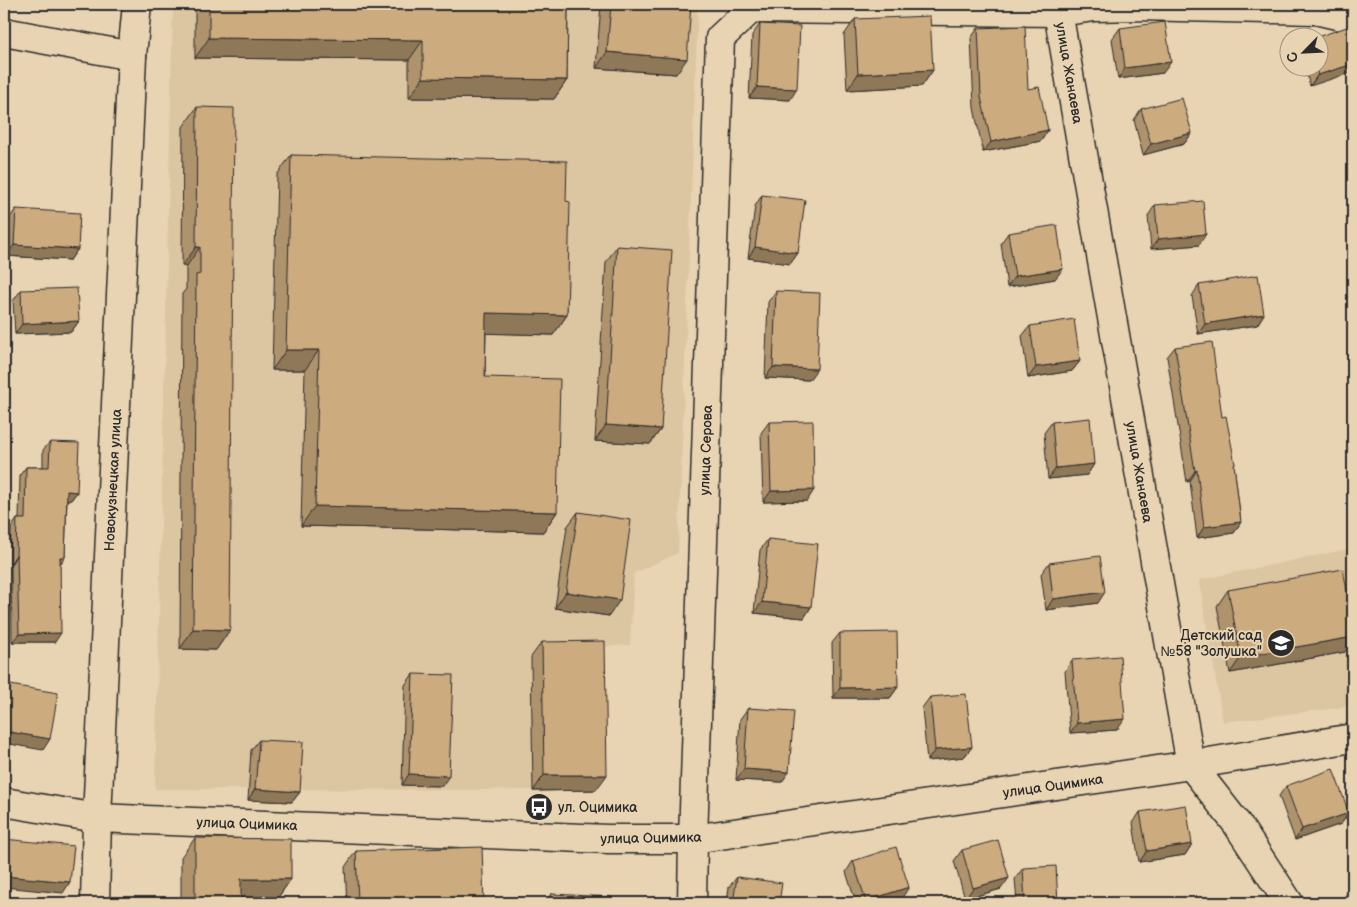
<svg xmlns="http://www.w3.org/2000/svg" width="1357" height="907" font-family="'Balsamiq Sans',sans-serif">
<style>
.built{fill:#dcc5a1}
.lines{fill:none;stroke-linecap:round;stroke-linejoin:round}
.minor-casing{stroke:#2b2b2b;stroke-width:31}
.minor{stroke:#e8d4b2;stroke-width:28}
.wall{fill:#af936d;stroke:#2b2b2b}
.shaded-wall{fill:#8f7859;stroke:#2b2b2b}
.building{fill:#ccab7f;stroke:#2b2b2b}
.labels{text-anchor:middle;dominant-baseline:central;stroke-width:4;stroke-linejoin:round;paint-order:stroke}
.street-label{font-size:14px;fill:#2b2b2b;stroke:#e8d4b2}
.poi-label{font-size:14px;fill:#2b2b2b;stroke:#e8d4b2;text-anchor:end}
</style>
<rect width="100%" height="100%" fill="#e8d4b2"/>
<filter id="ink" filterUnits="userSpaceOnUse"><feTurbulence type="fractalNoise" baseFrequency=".02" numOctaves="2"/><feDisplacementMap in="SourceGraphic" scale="10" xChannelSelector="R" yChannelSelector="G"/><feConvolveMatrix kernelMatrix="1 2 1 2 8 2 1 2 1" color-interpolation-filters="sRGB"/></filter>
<g filter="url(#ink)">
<g class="built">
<path d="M173,4H698L678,553L634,573L630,645L596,647L594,657L596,790L155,789Z"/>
<path d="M1353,548V706L1223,722L1199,580Z"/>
</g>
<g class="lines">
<g class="minor-casing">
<g id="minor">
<path d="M749,4L751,9L1058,12L1095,7L1136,6L1315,10L1353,19"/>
<path d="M1058,12L1191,765L1237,824L1289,903"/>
<path d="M4,32L132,56"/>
<path d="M4,802L97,818L608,839H693L1191,765L1353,738"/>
<path d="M95,903L97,818L132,56L137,4"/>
<path d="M692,903L693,839L720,38L751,9"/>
</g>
</g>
<use href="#minor" class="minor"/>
</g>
<g class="wall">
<path d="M195,4H568L567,80L554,99L409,98V60L195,58Z"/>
<path d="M601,4H691L676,74L596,68Z"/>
<path d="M855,19L933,70L922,86L847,90L844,35Z"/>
<path d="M760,24L790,100L749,98L752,35Z"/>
<path d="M1353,25L1310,86L1305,68H1320Z"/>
<path d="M978,28L1028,89L1048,130L1041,141L983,152L974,108L971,38Z"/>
<path d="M1120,28L1163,73L1118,79L1112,39Z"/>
<path d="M197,107L230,630L216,650L180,649L182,294L186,289V267L182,266L183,127Z"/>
<path d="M1141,109L1192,133L1184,144L1143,155L1134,120Z"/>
<path d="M291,155L566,201L567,315L553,335L486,333L485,377L557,512L543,532L301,526L305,370H272L277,175Z"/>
<path d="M762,195L798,253L790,264L748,258L755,206Z"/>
<path d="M1155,205L1199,245L1151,249L1148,216Z"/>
<path d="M16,209L78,249L70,260L6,256L8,220Z"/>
<path d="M1008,233L1055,279L1007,287L1001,243Z"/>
<path d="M617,246L661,429L650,444L595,441L606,262Z"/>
<path d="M1199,285L1264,314L1257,325L1198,334L1192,296Z"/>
<path d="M21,290L79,321L71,332L15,334L13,301Z"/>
<path d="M776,291L809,380L765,378L768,302Z"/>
<path d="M1030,326L1080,361L1072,371L1028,378L1022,336Z"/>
<path d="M1175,347L1222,417L1234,465L1241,522L1234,533L1197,538L1190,481L1187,482L1167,357Z"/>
<path d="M769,422L807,501L763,502L761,433Z"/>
<path d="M1052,422L1094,464L1087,475L1048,479L1044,433Z"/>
<path d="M50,442L77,492L71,500H67L65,557L60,564L55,642H12L11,564H10L11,528L17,519H19L20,475L26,467H43V450Z"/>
<path d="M578,512L609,616L555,608L567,527Z"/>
<path d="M768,539L811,607L804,618L754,613L760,550Z"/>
<path d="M1049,563L1098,603L1046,610L1041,574Z"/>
<path d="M1228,590L1345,652L1230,673L1217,606Z"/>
<path d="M840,633L898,687L890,698H833L832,643Z"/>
<path d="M542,642L596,790L533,791L531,657Z"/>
<path d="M1072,660L1117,730L1070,733L1065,671Z"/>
<path d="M413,674L442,786L402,785L405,685Z"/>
<path d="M930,697L972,747L964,757L927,761L922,708Z"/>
<path d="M748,708L782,782L736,780L740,719Z"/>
<path d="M259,740L300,792L292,802L248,800L251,750Z"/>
<path d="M1286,786L1349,813L1341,824L1295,840L1279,796Z"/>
<path d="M1140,812L1192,844L1185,855L1139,862L1133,823Z"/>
<path d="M195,838L291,879L277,899H241V903H181V857Z"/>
<path d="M962,850L1001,889L965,899L954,861Z"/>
<path d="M356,851L484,903H347L345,867Z"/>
<path d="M853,861L902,898L885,903H856L846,872Z"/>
<path d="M1023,868L1058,903H1017L1015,879Z"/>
<path d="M737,877L779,903H727L729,887Z"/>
<path d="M1347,893L1353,903H1340Z"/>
<path d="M551,894L610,903H545Z"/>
</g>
<g class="shaded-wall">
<path d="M209,38L423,40L409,60L195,58Z"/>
<path d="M607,52L687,59L676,74L596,68Z"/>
<path d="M1171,62L1163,73L1118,79L1125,68Z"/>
<path d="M1353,64V72L1310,86L1318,75Z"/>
<path d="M933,70L922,86L847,90L858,74Z"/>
<path d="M423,78L567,80L554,99L409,98Z"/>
<path d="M757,87L797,89L790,100L749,98Z"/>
<path d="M1048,130L1041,141L983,152L991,142Z"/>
<path d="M1192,133L1184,144L1143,155L1151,144Z"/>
<path d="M1206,234L1199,245L1151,249L1158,239Z"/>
<path d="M14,245L78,249L70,260L6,256Z"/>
<path d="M196,247H200L186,267L182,266Z"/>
<path d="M755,247L798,253L790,264L748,258Z"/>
<path d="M1063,269L1055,279L1007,287L1015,276Z"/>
<path d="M486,313L567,315L553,335L472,333Z"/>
<path d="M1264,314L1257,325L1198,334L1205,324Z"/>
<path d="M79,321L71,332L15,334L22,324Z"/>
<path d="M286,350H319L305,370H272Z"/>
<path d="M1080,361L1072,371L1028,378L1036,367Z"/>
<path d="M773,367L817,369L809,380L765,378Z"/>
<path d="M606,425L661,429L650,444L595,441Z"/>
<path d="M1094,464L1087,475L1048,479L1056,468Z"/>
<path d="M1197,470L1190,481L1187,482L1195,471Z"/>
<path d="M814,490L807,501L763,502L771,491Z"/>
<path d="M67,491L77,492L71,500H61Z"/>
<path d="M315,506L557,512L543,532L301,526Z"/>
<path d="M1241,522L1234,533L1197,538L1204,527Z"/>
<path d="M16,555H17L11,564H10Z"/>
<path d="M60,557H65L59,566Z"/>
<path d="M566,592L620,600L609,616L555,608Z"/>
<path d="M1105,592L1098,603L1046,610L1053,599Z"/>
<path d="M762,602L811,607L804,618L754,613Z"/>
<path d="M193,629L230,630L216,650L180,649Z"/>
<path d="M61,633L55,642H12L19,634Z"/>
<path d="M1353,637V640L1345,652L1230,673L1241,657Z"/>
<path d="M898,687L890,698H833L840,688Z"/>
<path d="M1125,719L1117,730L1070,733L1077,723Z"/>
<path d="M4,731L50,739L43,750L4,743Z"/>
<path d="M972,747L964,757L927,761L935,750Z"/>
<path d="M744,769L789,772L782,782L736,780Z"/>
<path d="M409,774L449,776L442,786L402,785Z"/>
<path d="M544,775H607L596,790L533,791Z"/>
<path d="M255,789L300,792L292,802L248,800Z"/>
<path d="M1349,813L1341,824L1295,840L1302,829Z"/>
<path d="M1192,844L1185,855L1139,862L1147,851Z"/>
<path d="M4,876L70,882L63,893L4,887Z"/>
<path d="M1009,878L1001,889L965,899L973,888Z"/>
<path d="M241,879H291L277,899H228Z"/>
<path d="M909,887L902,898L885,903H865L866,901Z"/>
</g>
<g class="building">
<path d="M209,4H568L567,80L423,78V40L209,38Z"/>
<path d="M611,4H691L687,59L607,52Z"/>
<path d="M930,16L933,70L858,74L855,19Z"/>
<path d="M1165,22L1171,62L1125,68L1120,28Z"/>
<path d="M760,24L800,26L797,89L757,87Z"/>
<path d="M1353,25V64L1318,75L1316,68H1320V38H1314Z"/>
<path d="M1025,26L1028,89L1039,87L1048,130L991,142L981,97L978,28Z"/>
<path d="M1182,98L1192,133L1151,144L1141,109Z"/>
<path d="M197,107L234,108L230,630L193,629L196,275L200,274V247H196Z"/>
<path d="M291,155L567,161L566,201L570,202L567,315L486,313L485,377L560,379L557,512L315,506L319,350H286Z"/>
<path d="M762,195L805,200L798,253L755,247Z"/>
<path d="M1203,201L1206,234L1158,239L1155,205Z"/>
<path d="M16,209L80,213L78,249L14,245Z"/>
<path d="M1057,225L1063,269L1015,276L1008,233Z"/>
<path d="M617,246L672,250L661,429L606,425Z"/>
<path d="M1258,275L1264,314L1205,324L1199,285Z"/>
<path d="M77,288L79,321L22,324L21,290Z"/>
<path d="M776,291L820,293L817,369L773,367Z"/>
<path d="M1074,319L1080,361L1036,367L1030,326Z"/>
<path d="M1212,342L1222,417L1226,416L1235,464H1234L1241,522L1204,527L1197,470L1195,471L1175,347Z"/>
<path d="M1090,418L1094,464L1056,468L1052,422Z"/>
<path d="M813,421L814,490L771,491L769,422Z"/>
<path d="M50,442L79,443L77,492L67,491L65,557H60L61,633L19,634L17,555H16L17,519H25L26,467H49Z"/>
<path d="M578,512L631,520L620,600L566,592Z"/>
<path d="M768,539L818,544L811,607L762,602Z"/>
<path d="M1100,556L1105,592L1053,599L1049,563Z"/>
<path d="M1343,569L1353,622V637L1241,657L1228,590Z"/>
<path d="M897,632L898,687L840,688V633Z"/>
<path d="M605,641L607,775H544L542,642Z"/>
<path d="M1120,656L1125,719L1077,723L1072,660Z"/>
<path d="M413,674L453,675L449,776L409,774Z"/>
<path d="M4,684L58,693L50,739L4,731Z"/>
<path d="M966,694L972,747L935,750L930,697Z"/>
<path d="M748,708L794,711L789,772L744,769Z"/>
<path d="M259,740L303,742L300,792L255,789Z"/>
<path d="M1333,769L1349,813L1302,829L1286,786Z"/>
<path d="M1186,805L1192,844L1147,851L1140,812Z"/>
<path d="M195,838L291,839V879H241V903H195Z"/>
<path d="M4,839L74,846L70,882L4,876Z"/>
<path d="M998,840L1009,878L973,888L962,850Z"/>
<path d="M482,847L484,903H358L356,851Z"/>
<path d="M896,847L909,887L866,901L853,861Z"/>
<path d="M1056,866L1058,903H1025L1023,868Z"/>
<path d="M737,877L782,883L779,903H733Z"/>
<path d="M1353,889V903L1347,893Z"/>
<path d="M551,894L611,897L610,903H551Z"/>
</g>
</g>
<defs>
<g id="school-disc" transform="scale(1.4375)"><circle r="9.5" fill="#2b2b2b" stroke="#e8d4b2"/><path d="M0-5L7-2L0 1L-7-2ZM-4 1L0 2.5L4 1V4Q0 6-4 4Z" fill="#fff"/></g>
<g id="bus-disc" transform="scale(1.4375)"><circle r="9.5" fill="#2b2b2b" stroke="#e8d4b2"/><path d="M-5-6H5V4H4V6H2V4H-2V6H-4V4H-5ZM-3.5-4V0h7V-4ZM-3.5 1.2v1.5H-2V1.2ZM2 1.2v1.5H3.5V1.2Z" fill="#fff"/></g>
</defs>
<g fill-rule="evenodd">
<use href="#school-disc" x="1281" y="643"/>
<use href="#bus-disc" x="539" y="807"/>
</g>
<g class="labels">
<g class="street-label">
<text transform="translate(1069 73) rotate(80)">улица Жанаева</text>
<text transform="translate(706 450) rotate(-88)">улица Серова</text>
<text transform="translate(1139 472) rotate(80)">улица Жанаева</text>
<text transform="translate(113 480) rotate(-87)">Новокузнецкая улица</text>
<text transform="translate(1053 786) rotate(-8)">улица Оцимика</text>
<text transform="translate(247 824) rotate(2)">улица Оцимика</text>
<text transform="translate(651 838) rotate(-1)">улица Оцимика</text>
</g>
<g class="poi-label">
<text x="1262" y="635">Детский сад<tspan x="1262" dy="16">№58 "Золушка"</tspan></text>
<text x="558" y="807" text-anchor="start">ул. Оцимика</text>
</g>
</g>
<rect width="1357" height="907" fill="none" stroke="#e8d4b2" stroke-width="20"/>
<rect x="10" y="10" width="1337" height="887" fill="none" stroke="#2b2b2b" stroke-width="2" filter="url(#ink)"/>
<g transform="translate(1304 52) rotate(246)"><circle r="24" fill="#e8d4b2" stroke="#9c907c"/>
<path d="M0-4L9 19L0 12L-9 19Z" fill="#2b2b2b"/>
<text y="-8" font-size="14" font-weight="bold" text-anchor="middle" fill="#2b2b2b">С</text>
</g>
</svg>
